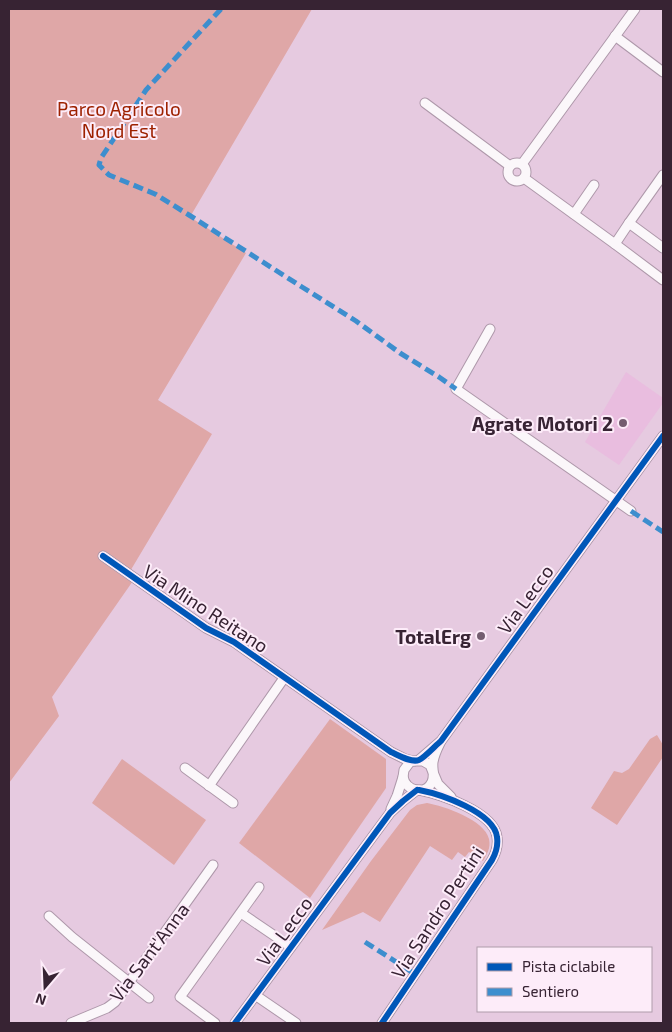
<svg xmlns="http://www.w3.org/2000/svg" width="672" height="1032" font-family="'Exo 2',sans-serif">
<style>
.built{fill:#e9bddf}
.green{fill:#dfa7a7}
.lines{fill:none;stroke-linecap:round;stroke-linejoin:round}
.minor-casing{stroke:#ae98aa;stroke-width:11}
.minor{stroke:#fbf7fa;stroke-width:9}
.quiet{stroke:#3d8ece;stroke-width:5;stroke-dasharray:10 5;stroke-linecap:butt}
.cycleway-casing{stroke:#fdecf9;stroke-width:9}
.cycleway{stroke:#0057b8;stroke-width:6}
.poi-dot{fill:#745d70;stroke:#fdecf9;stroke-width:2}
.labels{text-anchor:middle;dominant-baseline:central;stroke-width:4;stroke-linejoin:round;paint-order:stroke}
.park-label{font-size:19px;fill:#9d2100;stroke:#fdecf9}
.poi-label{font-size:19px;font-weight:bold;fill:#372333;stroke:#fdecf9;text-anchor:end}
.street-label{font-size:19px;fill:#372333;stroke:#fdecf9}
</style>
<rect width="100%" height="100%" fill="#e6cae0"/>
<path class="built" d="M626,372L663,398V403L619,465L585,442Z"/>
<g class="green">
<path d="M9,9H312L190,217L246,253L158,400L212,434L129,573L135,578L52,697L59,716L9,783Z"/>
<path d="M330,719L386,759V788L310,898L239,843Z"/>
<path d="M657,735L663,745V757L617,825L591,808L614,771L622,773L629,769L650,739Z"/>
<path d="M122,759L206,820L174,865L92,803Z"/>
<path d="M427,803C444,806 485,820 489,839C491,848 487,854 483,861L469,852L465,857L458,852L452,860L430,846L380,922L363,912L322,930L371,861L410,810L417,805Z"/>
</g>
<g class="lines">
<g class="minor-casing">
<g id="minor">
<path d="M615,36L663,72"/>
<path d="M425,103L510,166"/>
<circle cx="517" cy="172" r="9"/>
<path d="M522,164L635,9"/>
<path d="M524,178L615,244L663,280"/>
<path d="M574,214L594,185"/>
<path d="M629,223L663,248"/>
<path d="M615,244L629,223L663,175"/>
<path d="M490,329L456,389L631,511"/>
<path d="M103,556L206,628L234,642L391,752L405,759L414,761"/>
<path d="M419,760L441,741L663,436"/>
<path d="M185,768L233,803"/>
<path d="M403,777C406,791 425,796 432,782C435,775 432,768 433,762C434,756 437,749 440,743"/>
<path d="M209,786L284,678"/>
<path d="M391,809L397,796L403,777L404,770L410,762L414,761H423L430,765L438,784L451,797"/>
<path d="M241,913L291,947"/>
<path d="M49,916L72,937L149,998"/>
<path d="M255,995L296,1023"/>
<path d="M71,1023L107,1008L115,1002L213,865"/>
<path d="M215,1023L180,997L259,887"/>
<path d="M235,1023L390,813L403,801L417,790"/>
<path d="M382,1023L492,860C496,853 498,844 497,837C494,812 440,794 419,790"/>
</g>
</g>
<use href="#minor" class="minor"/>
<g class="quiet">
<path d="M221,9L146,90L101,158L99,165L109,175L155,194L189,215L302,287L356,321L400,353L439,377L456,389"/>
<path d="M631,511L663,532"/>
<path d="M365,942L415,974"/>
</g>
<g class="cycleway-casing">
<g id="cycleway">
<path d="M103,556L206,628L234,642L391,752C398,755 411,763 419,760C424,758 436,745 441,741L663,436"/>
<path d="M235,1023L390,813L403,801L417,790"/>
<path d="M382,1023L492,860C496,853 498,844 497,837C494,812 440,794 419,790"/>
</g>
</g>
<use href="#cycleway" class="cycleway"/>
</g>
<g class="poi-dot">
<circle cx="623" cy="423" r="5"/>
<circle cx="481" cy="636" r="5"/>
</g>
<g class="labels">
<g class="park-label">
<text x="119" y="108">Parco Agricolo<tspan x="119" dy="22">Nord Est</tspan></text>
</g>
<g class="poi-label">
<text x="613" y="423">Agrate Motori 2</text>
<text x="471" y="636">TotalErg</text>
</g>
<g class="street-label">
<text transform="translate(525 599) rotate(-54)">Via Lecco</text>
<text transform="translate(206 608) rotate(33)">Via Mino Reitano</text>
<text transform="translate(437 912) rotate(-57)">Via Sandro Pertini</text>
<text transform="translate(284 931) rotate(-54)">Via Lecco</text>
<text transform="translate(149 952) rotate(-53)">Via Sant'Anna</text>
</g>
</g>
<rect width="672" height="1032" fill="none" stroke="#372333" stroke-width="20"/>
<rect x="477" y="947" width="175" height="65" fill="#fdecf9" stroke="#ae9caa"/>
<rect x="487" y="963" width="25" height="8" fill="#0057b8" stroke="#ae9caa"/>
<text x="522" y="972" font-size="15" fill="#372333">Pista ciclabile</text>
<rect x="487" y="988" width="25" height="8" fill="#3d8ece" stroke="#ae9caa"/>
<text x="522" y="997" font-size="15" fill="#372333">Sentiero</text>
<g transform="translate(45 987) rotate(199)" stroke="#fdecf9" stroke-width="4" paint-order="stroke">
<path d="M0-4L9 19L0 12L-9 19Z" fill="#372333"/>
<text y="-8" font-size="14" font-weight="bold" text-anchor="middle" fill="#372333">N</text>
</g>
</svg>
